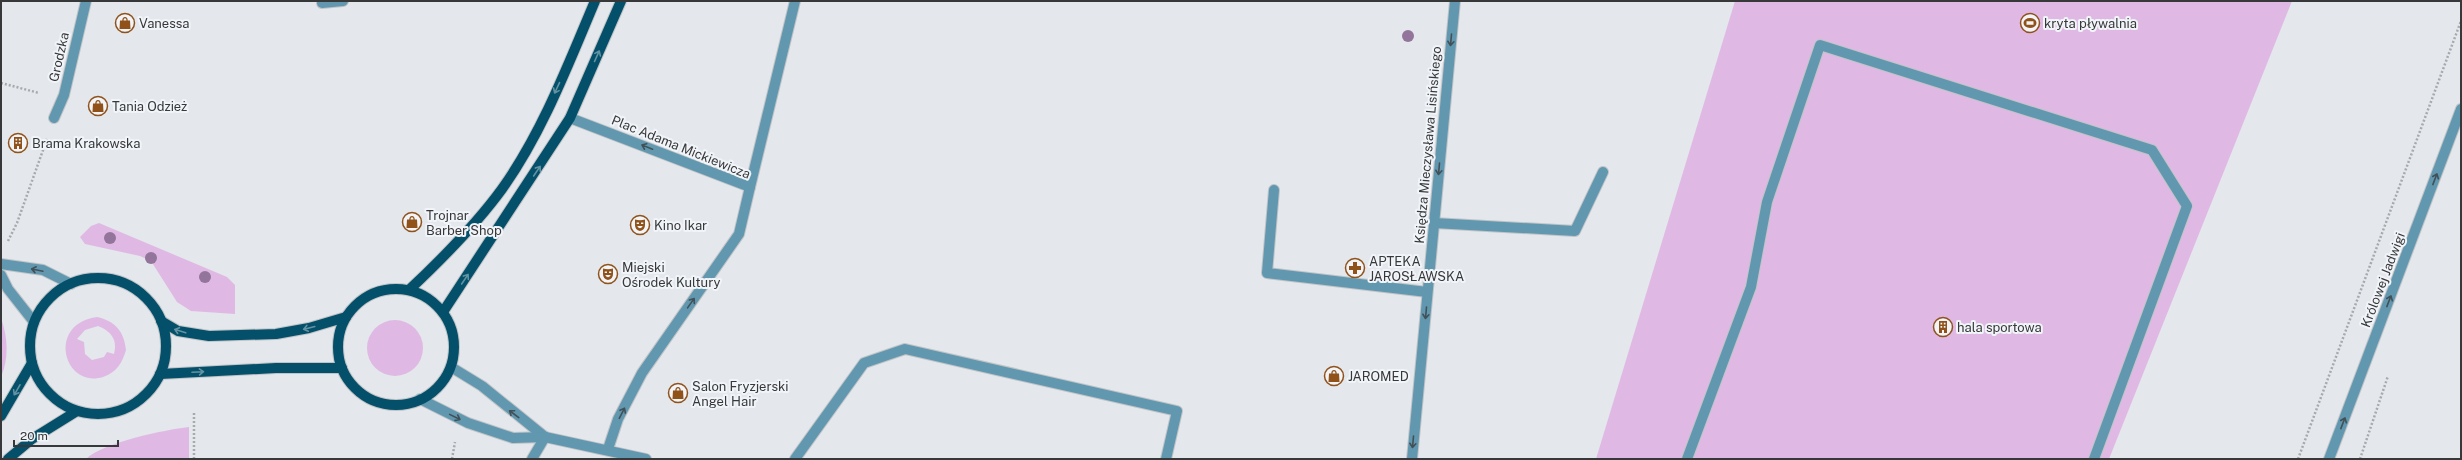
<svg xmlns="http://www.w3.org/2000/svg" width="2462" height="460" font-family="'Public Sans',sans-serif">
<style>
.green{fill:#dfb9e4;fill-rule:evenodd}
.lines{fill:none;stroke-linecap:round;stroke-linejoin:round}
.minor-casing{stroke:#c1c4c7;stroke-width:12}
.major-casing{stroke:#c1c4c7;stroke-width:12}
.path{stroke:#a7a9ac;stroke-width:2.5;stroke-dasharray:2 2;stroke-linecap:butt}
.minor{stroke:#6198b0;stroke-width:10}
.major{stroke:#04506a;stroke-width:10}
.tree{fill:#93759b}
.oneway{stroke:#425057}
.oneway2{stroke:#6392a3}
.labels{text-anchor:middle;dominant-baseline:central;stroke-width:4;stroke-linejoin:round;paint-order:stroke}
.poi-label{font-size:13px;fill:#373839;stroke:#f1f4f8;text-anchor:start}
.street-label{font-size:13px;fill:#373839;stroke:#f1f4f8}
</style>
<rect width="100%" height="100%" fill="#e4e7eb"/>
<g class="green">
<path d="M1735,1H2292L2109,459H1596Z"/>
<path d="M99,223L227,277L235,285V314L191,311L177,302L151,261L140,256L85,244L80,237L91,226Z"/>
<path d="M97,317C115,321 124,331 126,350C122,363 117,372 103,377C64,389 46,324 97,317ZM98,326C111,331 118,340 114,354L107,352L104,357L92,360L85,354L84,342L77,339L85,330Z"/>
<path d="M1,318C8,338 9,358 1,377Z"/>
<circle cx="395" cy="348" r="28"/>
<path d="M189,427V459H86C104,442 164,430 189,427Z"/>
</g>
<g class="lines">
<g class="minor-casing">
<g id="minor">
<path d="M322,3L343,1"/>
<path d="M54,118L64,95L86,1"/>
<path d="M570,118L750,187L739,234L642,373L618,419L608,449"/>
<path d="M750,187L795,1"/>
<path d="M1274,190L1267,273L1427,292"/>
<path d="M1434,223L1575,231L1603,172"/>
<path d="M1,264L43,270L71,284"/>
<path d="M1,275L8,289L34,322"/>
<path d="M451,367L482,386L545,437"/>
<path d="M420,399L468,423L513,438L545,437L646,459"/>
<path d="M532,459L545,437"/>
<path d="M795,459L864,363L905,349L1177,411L1166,459"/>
<path d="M1412,459L1455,1"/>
<path d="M1687,459L1751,287L1767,202L1820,45L2152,150L2187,206L2094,459"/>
<path d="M2329,459L2461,109"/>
</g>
</g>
<g class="major-casing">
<g id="major">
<circle cx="98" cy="346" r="68"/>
<circle cx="396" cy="347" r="58"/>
<path d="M409,290C442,259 475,226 502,189C542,133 568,65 595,1"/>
<path d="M443,312L570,118L621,1"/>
<path d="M161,321L178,331L209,336L276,334L309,328L346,317"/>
<path d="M160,374L276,368H342"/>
<path d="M1,416L32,363"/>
<path d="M8,459L32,439L77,411"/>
</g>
</g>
<g class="path">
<path d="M1,83L39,93"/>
<path d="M8,241L17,223L47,139"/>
<path d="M194,413V459"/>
<path d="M452,459L455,442"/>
<path d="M2298,459L2461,21"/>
<path d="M2360,459L2388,376"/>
</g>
<use href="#minor" class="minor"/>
<use href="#major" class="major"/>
</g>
<g class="tree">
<circle cx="1408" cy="36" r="6"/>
<circle cx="110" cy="238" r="6"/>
<circle cx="151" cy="258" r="6"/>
<circle cx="205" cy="277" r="6"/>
</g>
<defs><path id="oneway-shaft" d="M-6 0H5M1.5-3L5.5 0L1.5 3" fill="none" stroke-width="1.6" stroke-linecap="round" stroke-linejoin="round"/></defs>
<g class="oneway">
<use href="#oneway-shaft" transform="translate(1451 40) rotate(95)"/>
<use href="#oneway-shaft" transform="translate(647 147) rotate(-158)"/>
<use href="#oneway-shaft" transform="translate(1439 169) rotate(95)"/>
<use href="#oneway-shaft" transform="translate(2435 179) rotate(-69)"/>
<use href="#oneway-shaft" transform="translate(37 270) rotate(-168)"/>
<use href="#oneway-shaft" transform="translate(2389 301) rotate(-69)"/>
<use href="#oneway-shaft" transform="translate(691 303) rotate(-55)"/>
<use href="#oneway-shaft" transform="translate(1426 313) rotate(95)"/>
<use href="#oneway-shaft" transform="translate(622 413) rotate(-63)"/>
<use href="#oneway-shaft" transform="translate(514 414) rotate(-143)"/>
<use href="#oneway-shaft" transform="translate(455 417) rotate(26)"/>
<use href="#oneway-shaft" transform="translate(2343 423) rotate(-69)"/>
<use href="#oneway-shaft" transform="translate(1413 442) rotate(95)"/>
</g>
<g class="oneway2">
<use href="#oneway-shaft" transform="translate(597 56) rotate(-66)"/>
<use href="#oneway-shaft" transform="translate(557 88) rotate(115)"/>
<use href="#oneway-shaft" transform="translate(537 171) rotate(-56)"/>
<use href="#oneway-shaft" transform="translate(465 279) rotate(-56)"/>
<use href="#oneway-shaft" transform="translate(309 328) rotate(166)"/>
<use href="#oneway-shaft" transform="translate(180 331) rotate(-163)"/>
<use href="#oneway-shaft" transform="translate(198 372) rotate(-3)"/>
<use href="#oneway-shaft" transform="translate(17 390) rotate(120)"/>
</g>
<defs>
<g id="shop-ring" transform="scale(1)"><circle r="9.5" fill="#f1f4f8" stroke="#91521a" stroke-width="1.5"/><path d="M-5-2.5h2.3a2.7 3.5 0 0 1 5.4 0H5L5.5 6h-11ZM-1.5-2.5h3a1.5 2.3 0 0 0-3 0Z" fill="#91521a"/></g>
<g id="stadium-ring" transform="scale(1)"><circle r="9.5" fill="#f1f4f8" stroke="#91521a" stroke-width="1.5"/><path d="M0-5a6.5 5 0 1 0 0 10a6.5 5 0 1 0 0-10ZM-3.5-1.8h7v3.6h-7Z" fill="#91521a"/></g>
<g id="building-ring" transform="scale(1)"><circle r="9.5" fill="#f1f4f8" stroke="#91521a" stroke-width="1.5"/><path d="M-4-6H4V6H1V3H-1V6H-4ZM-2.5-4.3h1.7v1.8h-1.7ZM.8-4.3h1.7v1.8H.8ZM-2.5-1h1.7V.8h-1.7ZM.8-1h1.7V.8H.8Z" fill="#91521a"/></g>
<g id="theatre-ring" transform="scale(1)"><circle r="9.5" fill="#f1f4f8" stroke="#91521a" stroke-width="1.5"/><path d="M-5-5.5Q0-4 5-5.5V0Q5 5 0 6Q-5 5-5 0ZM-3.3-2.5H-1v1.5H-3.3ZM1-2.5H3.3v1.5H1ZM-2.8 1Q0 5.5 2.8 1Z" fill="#91521a"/></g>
<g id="pharmacy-ring" transform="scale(1)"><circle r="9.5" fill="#f1f4f8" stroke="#91521a" stroke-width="1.5"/><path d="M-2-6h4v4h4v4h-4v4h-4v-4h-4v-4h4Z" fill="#91521a"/></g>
</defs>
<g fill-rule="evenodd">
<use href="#shop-ring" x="125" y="23"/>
<use href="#stadium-ring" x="2030" y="23"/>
<use href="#shop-ring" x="98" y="106"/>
<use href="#building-ring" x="18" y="143"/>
<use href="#shop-ring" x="412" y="222"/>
<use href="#theatre-ring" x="640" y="225"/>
<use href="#pharmacy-ring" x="1355" y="268"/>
<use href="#theatre-ring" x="608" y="274"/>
<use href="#building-ring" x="1943" y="327"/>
<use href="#shop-ring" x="1334" y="376"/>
<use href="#shop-ring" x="678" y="393"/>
</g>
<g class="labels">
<g class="poi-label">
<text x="139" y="23">Vanessa</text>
<text x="2044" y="23">kryta pływalnia</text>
<text x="112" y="106">Tania Odzież</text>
<text x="32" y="143">Brama Krakowska</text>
<text x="426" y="215">Trojnar<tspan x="426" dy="15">Barber Shop</tspan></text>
<text x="654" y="225">Kino Ikar</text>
<text x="1369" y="261">APTEKA<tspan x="1369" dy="15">JAROSŁAWSKA</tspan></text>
<text x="622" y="267">Miejski<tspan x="622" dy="15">Ośrodek Kultury</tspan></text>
<text x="1957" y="327">hala sportowa</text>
<text x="1348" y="376">JAROMED</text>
<text x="692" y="386">Salon Fryzjerski<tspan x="692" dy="15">Angel Hair</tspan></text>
</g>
<g class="street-label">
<text transform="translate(59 57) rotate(-77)">Grodzka</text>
<text transform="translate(1428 145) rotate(-85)">Księdza Mieczysława Lisińskiego</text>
<text transform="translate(681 147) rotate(22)">Plac Adama Mickiewicza</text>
<text transform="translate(2383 280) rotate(-69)">Królowej Jadwigi</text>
</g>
</g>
<rect width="2462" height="460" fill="none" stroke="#373839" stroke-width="4"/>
<path d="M14 440v6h104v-6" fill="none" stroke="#373839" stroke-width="2"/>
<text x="20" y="440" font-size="12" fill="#373839" stroke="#f1f4f8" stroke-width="3" paint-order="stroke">20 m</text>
</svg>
